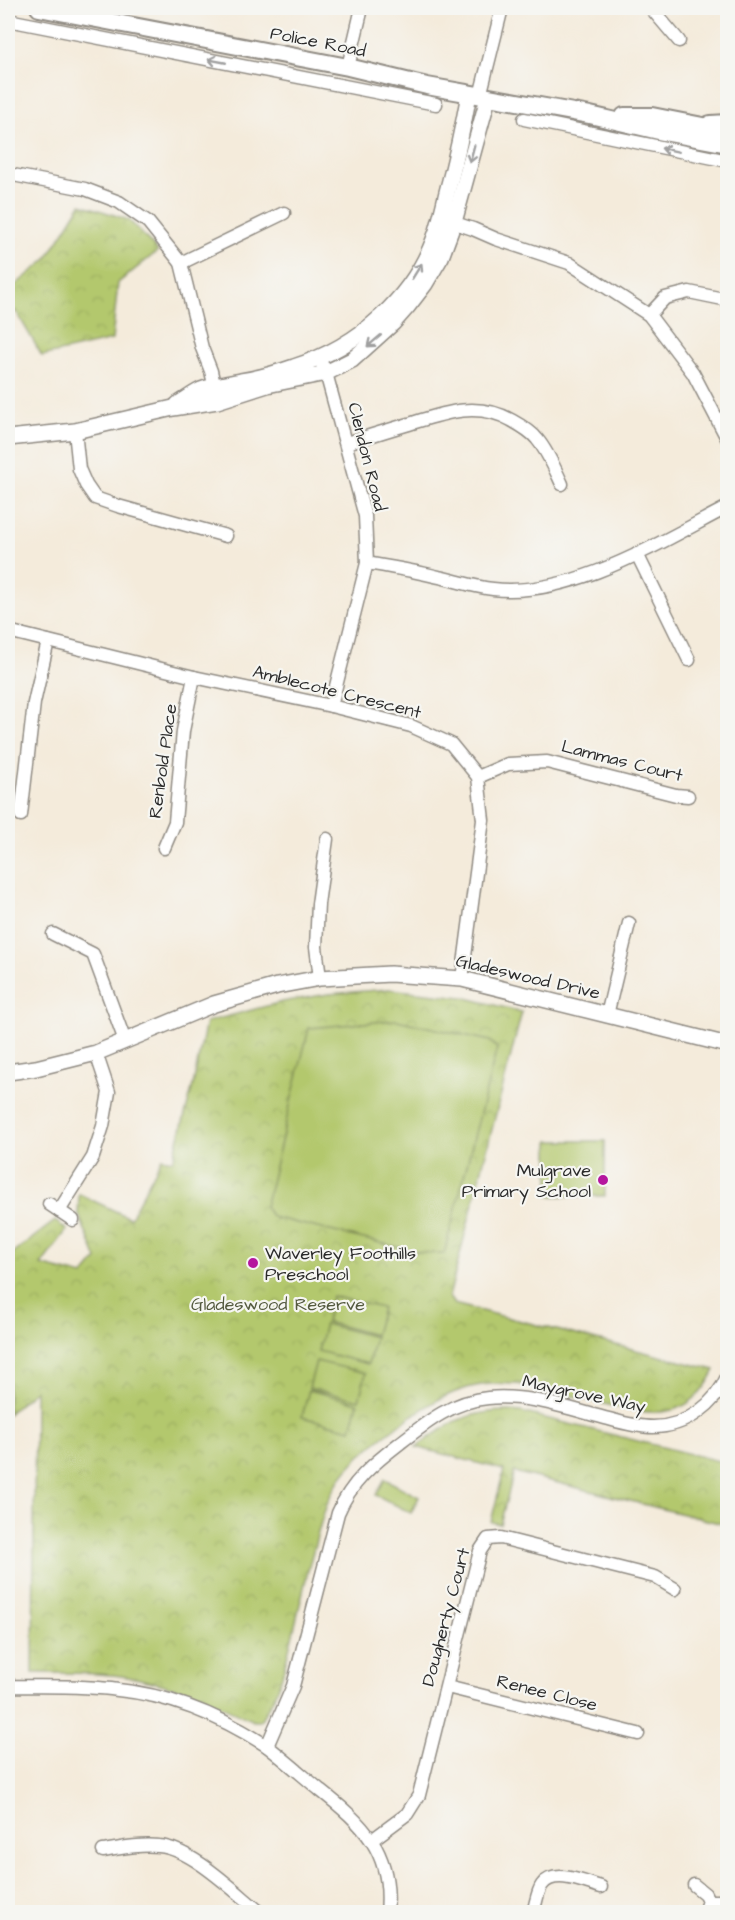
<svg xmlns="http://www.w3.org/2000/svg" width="735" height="1920" font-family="'Architects Daughter',sans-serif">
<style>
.park{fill:url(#park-crowns);stroke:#6f7a4c;stroke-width:1.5}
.pitch{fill:#b3c86d;stroke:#6f7a4c;stroke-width:1.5}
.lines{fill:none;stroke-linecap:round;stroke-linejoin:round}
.minor-casing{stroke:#908b83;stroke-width:15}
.tertiary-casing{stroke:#908b83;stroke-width:18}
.secondary-casing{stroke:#908b83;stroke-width:20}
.motorway-casing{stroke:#908b83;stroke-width:26}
.minor{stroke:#fff;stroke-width:12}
.tertiary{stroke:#fff;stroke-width:15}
.secondary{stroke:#fff;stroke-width:16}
.motorway{stroke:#fff;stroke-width:22}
.oneway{stroke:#a0a0a0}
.poi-dot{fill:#b5179e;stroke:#f6f6f2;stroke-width:2}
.labels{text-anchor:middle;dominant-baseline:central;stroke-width:4.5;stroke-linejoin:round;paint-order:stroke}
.street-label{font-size:18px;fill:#2b2b2b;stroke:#f6f6f2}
.poi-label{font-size:18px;fill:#2b2b2b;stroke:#f6f6f2;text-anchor:end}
.park-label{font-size:18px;fill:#545a3f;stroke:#f6f6f2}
</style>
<defs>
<pattern id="park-crowns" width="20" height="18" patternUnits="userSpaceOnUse" patternTransform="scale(1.5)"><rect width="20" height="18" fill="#b3c86d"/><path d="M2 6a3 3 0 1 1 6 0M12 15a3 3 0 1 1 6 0" fill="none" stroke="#9aac5f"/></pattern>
</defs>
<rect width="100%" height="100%" fill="#f6f6f2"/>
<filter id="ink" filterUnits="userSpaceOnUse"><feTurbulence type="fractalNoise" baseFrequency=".0167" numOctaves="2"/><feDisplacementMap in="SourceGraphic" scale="12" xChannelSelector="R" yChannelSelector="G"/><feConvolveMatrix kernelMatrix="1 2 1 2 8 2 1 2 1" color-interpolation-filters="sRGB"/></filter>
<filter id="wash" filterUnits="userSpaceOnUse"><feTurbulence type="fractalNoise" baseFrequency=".008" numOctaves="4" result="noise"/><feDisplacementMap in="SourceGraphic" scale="24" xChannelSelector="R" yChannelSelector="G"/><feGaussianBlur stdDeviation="1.35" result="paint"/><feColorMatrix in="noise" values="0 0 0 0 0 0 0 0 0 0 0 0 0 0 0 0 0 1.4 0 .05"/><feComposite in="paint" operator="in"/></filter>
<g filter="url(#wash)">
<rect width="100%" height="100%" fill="#f4ebdb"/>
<g class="park">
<path d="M81,204L129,220L158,251L118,283L112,340L42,356L16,311L8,317V291L46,260Z"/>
<path d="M389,989L463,997L522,1012L449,1297L454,1304L715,1370C689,1424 650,1415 600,1403C578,1397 555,1392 533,1386C484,1378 452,1388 412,1416C384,1435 350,1459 333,1490C323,1510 318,1534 312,1555C301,1597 293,1638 281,1679L273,1699L260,1721H253C211,1700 168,1682 121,1676C92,1672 62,1673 33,1673L35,1390L8,1414V1251L13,1253L55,1221L67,1230L41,1265L83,1276L97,1259L78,1213L79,1194L130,1218L162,1158L173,1160L193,1085L206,1022L282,1002L328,994Z"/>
<path d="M509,1411L521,1412L727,1463V1525L514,1472L500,1524L491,1522L504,1470L416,1447C449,1423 466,1411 509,1411Z"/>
</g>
<g class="pitch">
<path d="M397,1020L490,1041L497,1048L444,1254L418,1252L272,1217L265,1207L309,1028Z"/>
<rect x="549" y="1141" width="56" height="55"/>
<path d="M332,1296L382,1308L375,1335L326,1322Z"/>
<path d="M325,1324L375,1337L368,1364L318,1351Z"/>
<path d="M316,1361L366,1373L359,1400L309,1388Z"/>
<path d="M309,1390L358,1403L351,1429L302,1417Z"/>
<path d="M385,1479L419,1497L411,1513L376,1495Z"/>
</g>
</g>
<g filter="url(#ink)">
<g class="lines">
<g class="minor-casing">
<g id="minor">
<path d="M651,8L679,41"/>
<path d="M8,20L436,104"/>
<path d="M348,67L362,8"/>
<path d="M480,96L502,8"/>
<path d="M524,119L728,161"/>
<path d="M8,174L85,189L119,202L148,222L181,263L202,348L211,371L216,393"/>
<path d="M446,220L473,229L496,239L569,263L649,315L693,373L728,440"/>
<path d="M181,263L284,213"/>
<path d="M649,315L665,298L689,292L728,300"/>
<path d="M319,358L326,373L365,516L367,563L331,706"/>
<path d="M75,431L79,469L86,485L95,498L118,506L226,536"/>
<path d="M346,443C367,437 388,430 409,424C444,413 477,401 511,420C520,425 531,431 537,439C548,452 555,469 562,484"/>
<path d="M637,554L689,660"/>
<path d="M367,563C391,567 416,571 439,577C457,581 475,587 493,589C572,598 660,542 728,507"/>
<path d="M8,631L194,677L331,706L411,726L451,744L478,777L483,820L462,979"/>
<path d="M478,777L508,764L547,762L676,795L688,796"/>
<path d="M21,815L34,703L48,641"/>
<path d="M164,848L175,822L183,731L194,677"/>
<path d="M53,934L93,954L125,1041"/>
<path d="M320,978L316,947L318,904L327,839"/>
<path d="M607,1015L629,923"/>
<path d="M49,1204L73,1220"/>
<path d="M59,1211L93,1157L103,1126L109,1092L96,1053"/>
<path d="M8,1686C44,1687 81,1685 118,1690C171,1695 222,1717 267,1746C285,1760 302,1775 320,1790C363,1824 393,1852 387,1912"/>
<path d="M447,1687L638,1734"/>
<path d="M267,1746L293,1686L338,1513C351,1482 374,1463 400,1443C427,1422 453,1401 488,1398C529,1394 570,1409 609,1419C623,1423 638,1427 653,1427C686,1427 715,1405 728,1375"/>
<path d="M372,1840L407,1814L419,1795L480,1551L488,1539L501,1538L655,1577L675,1589"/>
<path d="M103,1851C121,1848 140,1844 159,1846C191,1848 235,1892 260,1912"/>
<path d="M694,1885L705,1894L708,1901"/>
<path d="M533,1912C536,1904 537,1892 542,1885C554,1868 586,1883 601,1887"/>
<path d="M704,1912L708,1901H728"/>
</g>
</g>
<g class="tertiary-casing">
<g id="tertiary">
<path d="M178,404C185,400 193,394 201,390C214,385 228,384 241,381C259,378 277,373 294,367C359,346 415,298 437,231C441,218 444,205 447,192C456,159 463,127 469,94"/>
<path d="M8,438L75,431L173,408L217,401L267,385L326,373L352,360L393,323L408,306L425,284L441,257L454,222L488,98"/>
<path d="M8,1072L36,1068L96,1053L214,1004L277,986L320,978L390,974L462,979L728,1045"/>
</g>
</g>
<g class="secondary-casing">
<g id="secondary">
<path d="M39,8L348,67L427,86L590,115L663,132L728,144"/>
<path d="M624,116H652L723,130"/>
</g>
</g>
<g class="motorway-casing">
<path id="motorway" d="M711,127L728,126"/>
</g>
<use href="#minor" class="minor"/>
<use href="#tertiary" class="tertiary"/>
<use href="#secondary" class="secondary"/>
<use href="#motorway" class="motorway"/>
</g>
<defs><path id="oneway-shaft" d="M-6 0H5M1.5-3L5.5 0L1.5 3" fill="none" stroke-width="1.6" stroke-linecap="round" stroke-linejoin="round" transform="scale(1.5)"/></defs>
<g class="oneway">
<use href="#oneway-shaft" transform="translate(217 61) rotate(-169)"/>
<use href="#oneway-shaft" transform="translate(670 150) rotate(-168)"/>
<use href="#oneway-shaft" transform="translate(472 154) rotate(105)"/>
<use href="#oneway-shaft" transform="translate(417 271) rotate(-58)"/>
<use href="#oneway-shaft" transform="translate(374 341) rotate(140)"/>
</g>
</g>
<g class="poi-dot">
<circle cx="603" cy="1180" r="6"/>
<circle cx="253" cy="1263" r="6"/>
</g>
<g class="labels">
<g class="street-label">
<text transform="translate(318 42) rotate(11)">Police Road</text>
<text transform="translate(367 457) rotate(76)">Clendon Road</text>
<text transform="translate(337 692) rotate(14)">Amblecote Crescent</text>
<text transform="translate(163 761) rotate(-82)">Renbold Place</text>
<text transform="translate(622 761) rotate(14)">Lammas Court</text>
<text transform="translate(528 977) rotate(13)">Gladeswood Drive</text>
<text transform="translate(584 1394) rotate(12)">Maygrove Way</text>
<text transform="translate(446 1617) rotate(-75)">Dougherty Court</text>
<text transform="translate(547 1693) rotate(14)">Renee Close</text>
</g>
<g class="poi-label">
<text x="591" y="1170">Mulgrave<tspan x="591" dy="21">Primary School</tspan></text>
<text x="265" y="1253" text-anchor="start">Waverley Foothills<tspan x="265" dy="21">Preschool</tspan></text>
</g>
<g class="park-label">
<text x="278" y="1304">Gladeswood Reserve</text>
</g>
</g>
<rect width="735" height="1920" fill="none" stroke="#f6f6f2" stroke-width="30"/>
</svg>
